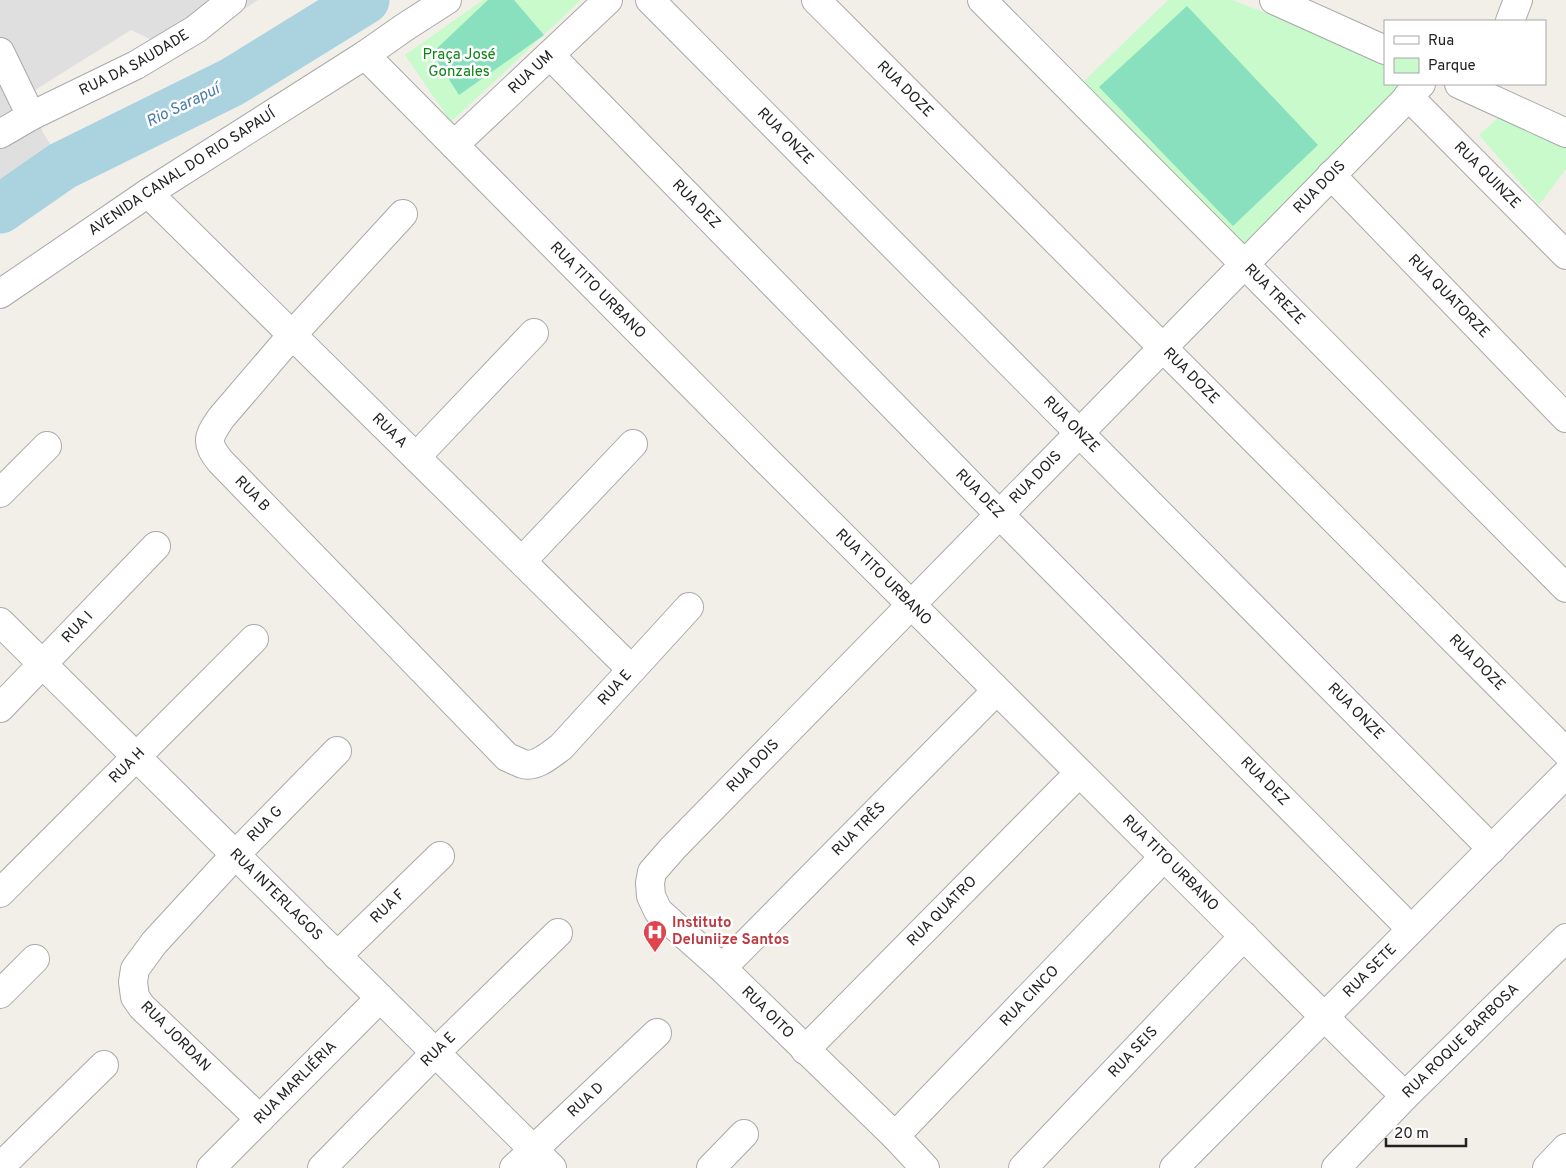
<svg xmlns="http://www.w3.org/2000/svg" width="1566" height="1168" font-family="Overpass,sans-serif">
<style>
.residential{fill:#e0dfdf}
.park{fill:#c8facc}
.pitch{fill:#88e0be}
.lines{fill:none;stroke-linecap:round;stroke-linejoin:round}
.river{stroke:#aad3df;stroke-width:49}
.minor-casing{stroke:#a9a9a9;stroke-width:30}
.minor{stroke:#fff;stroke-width:28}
.labels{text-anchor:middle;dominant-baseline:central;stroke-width:5;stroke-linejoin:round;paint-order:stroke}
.park-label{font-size:15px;fill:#0c8416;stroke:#fff}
.street-label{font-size:15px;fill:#222;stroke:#fff}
.health-label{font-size:15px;font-weight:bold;fill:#be3a42;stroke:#fff;text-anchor:start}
.water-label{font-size:16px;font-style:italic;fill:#4a7aab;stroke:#fff}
</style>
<rect width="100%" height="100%" fill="#f2efe9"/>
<path class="residential" d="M0,0H258L179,53L131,30L35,90L42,131L56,153L0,184Z"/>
<g class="park">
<path d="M483,0H581L451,122L405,55Z"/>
<path d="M1168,0H1232L1385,58V84H1417L1240,256L1079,86Z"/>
<path d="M1500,116L1566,145V169L1539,205L1479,135Z"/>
</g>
<g class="pitch">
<path d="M488,0H514L544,35L459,95L432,53Z"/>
<path d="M1187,6L1318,145L1233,226L1099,87Z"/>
</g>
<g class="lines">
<path class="river" d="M0,209L62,166L232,82L365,0"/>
<g class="minor-casing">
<g id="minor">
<path id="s1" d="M650,0L1492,849"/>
<path id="s2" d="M816,0L1566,752"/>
<path id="s3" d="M982,0L1566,588"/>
<path d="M1274,0L1385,50"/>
<path d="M1510,21L1518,0"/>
<path d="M0,52L31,116"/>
<path id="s4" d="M365,55C630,324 896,591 1164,857C1244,936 1323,1017 1405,1096"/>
<path id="s5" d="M550,55L999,514L1411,929"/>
<path d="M1459,84L1566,133"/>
<path id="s6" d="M1408,96L1566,255"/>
<path id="s7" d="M0,134L31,116L136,65L196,29L232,0"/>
<path id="s8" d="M454,145L608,0"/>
<path id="s9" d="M1331,175L1566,418"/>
<path id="s10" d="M148,193L631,669"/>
<path id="s11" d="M403,214L292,335L221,418C208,437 205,442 220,461L507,757C512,759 518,762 523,764C536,768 551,754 561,747L689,607"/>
<path id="s12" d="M0,294L148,193L365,55L405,27L447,0"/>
<path d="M416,457L534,333"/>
<path d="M0,493L47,446"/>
<path d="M522,561L633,444"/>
<path id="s13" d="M0,622L552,1168"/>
<path id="s14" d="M0,708L156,546"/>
<path id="s15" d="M0,893L254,639"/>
<path id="s16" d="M337,956L440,856"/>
<path id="s17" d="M722,968L996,691"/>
<path d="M0,994L35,959"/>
<path id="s18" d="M805,1050L1079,773"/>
<path id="s19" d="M260,1119L142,1007L135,997L133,982L135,969L154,943L235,855L337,751"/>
<path id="s20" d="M895,1136L1164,857"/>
<path d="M0,1167L104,1065"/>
<path id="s21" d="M211,1168L380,998"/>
<path id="s22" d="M322,1168L435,1053L558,933"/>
<path id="s23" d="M514,1168L657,1033"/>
<path d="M711,1168L744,1134"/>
<path id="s24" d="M925,1168L895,1136L722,968L658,911L651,896L650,883L652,872L673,848L1421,84"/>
<path id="s25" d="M1023,1168L1244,936"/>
<path id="s26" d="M1174,1168L1566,774"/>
<path id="s27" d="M1336,1168L1405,1096L1566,938"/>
<path d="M1547,1168L1566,1148"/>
</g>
</g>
<use href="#minor" class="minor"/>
</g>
<defs>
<g id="hospital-pin" transform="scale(1.25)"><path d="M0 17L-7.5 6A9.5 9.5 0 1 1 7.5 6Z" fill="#e0444e" stroke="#fff"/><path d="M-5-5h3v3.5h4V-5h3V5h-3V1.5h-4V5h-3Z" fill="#fff"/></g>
</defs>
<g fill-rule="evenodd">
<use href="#hospital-pin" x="655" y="932"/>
</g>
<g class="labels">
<g class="park-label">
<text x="459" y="55">Praça José<tspan x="459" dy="17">Gonzales</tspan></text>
</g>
<g class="street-label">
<text stroke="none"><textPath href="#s7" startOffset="152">RUA DA SAUDADE</textPath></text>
<text stroke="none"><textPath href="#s8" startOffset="106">RUA UM</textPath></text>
<text stroke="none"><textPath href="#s2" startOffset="126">RUA DOZE</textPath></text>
<text stroke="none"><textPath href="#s1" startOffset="192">RUA ONZE</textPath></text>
<text stroke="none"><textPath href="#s12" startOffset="219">AVENIDA CANAL DO RIO SAPAUÍ</textPath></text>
<text stroke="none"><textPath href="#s6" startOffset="112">RUA QUINZE</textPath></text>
<text stroke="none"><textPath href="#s24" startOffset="1368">RUA DOIS</textPath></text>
<text stroke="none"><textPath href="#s5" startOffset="209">RUA DEZ</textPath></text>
<text stroke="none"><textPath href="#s4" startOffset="331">RUA TITO URBANO</textPath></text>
<text stroke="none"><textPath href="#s3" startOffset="415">RUA TREZE</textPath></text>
<text stroke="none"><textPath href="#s9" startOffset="169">RUA QUATORZE</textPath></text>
<text stroke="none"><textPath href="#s2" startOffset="531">RUA DOZE</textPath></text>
<text stroke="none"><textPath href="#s1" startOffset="598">RUA ONZE</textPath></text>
<text stroke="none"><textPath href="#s10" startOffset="339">RUA A</textPath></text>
<text stroke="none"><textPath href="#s24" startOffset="962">RUA DOIS</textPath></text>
<text stroke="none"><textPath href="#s11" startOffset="368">RUA B</textPath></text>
<text stroke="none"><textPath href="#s5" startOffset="614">RUA DEZ</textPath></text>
<text stroke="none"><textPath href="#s4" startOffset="736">RUA TITO URBANO</textPath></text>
<text stroke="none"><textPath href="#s14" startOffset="112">RUA I</textPath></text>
<text stroke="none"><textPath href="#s2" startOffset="936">RUA DOZE</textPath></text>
<text stroke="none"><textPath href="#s11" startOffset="875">RUA E</textPath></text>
<text stroke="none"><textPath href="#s1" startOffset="1002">RUA ONZE</textPath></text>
<text stroke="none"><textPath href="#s15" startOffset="180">RUA H</textPath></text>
<text stroke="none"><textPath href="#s24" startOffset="558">RUA DOIS</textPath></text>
<text stroke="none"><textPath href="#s5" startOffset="1019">RUA DEZ</textPath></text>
<text stroke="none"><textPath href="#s19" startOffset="398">RUA G</textPath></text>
<text stroke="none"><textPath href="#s17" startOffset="195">RUA TRÊS</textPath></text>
<text stroke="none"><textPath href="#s4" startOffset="1141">RUA TITO URBANO</textPath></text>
<text stroke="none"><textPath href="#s13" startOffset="388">RUA INTERLAGOS</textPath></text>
<text stroke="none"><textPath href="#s16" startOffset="71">RUA F</textPath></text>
<text stroke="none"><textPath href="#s18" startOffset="195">RUA QUATRO</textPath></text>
<text stroke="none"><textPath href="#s26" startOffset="278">RUA SETE</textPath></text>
<text stroke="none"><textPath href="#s20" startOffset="194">RUA CINCO</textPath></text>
<text transform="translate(767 1013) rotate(45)">RUA OITO</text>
<text transform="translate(175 1037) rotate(45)">RUA JORDAN</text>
<text stroke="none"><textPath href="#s27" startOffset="178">RUA ROQUE BARBOSA</textPath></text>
<text stroke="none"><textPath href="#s22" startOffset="166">RUA E</textPath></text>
<text stroke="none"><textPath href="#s25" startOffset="160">RUA SEIS</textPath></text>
<text stroke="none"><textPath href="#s21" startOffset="120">RUA MARLIÉRIA</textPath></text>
<text stroke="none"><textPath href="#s23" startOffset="99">RUA D</textPath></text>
</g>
<g class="health-label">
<text x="672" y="923">Instituto<tspan x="672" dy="17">Deluniize Santos</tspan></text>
</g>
<g class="water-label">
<text transform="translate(183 106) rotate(-26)">Rio Sarapuí</text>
</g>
</g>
<rect x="1384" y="20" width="162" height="65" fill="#ffffff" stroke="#a7a7a7"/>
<rect x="1394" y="36" width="25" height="8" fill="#ffffff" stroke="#a7a7a7"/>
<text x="1428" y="45" font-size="15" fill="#222222">Rua</text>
<rect x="1394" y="58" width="25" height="15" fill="#c8facc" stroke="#a7a7a7"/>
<text x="1428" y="70" font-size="15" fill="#222222">Parque</text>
<path d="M1386 1138v8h80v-8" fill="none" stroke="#222222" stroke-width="2.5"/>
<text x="1394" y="1138" font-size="15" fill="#222222" stroke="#ffffff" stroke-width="4" paint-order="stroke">20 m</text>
</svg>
